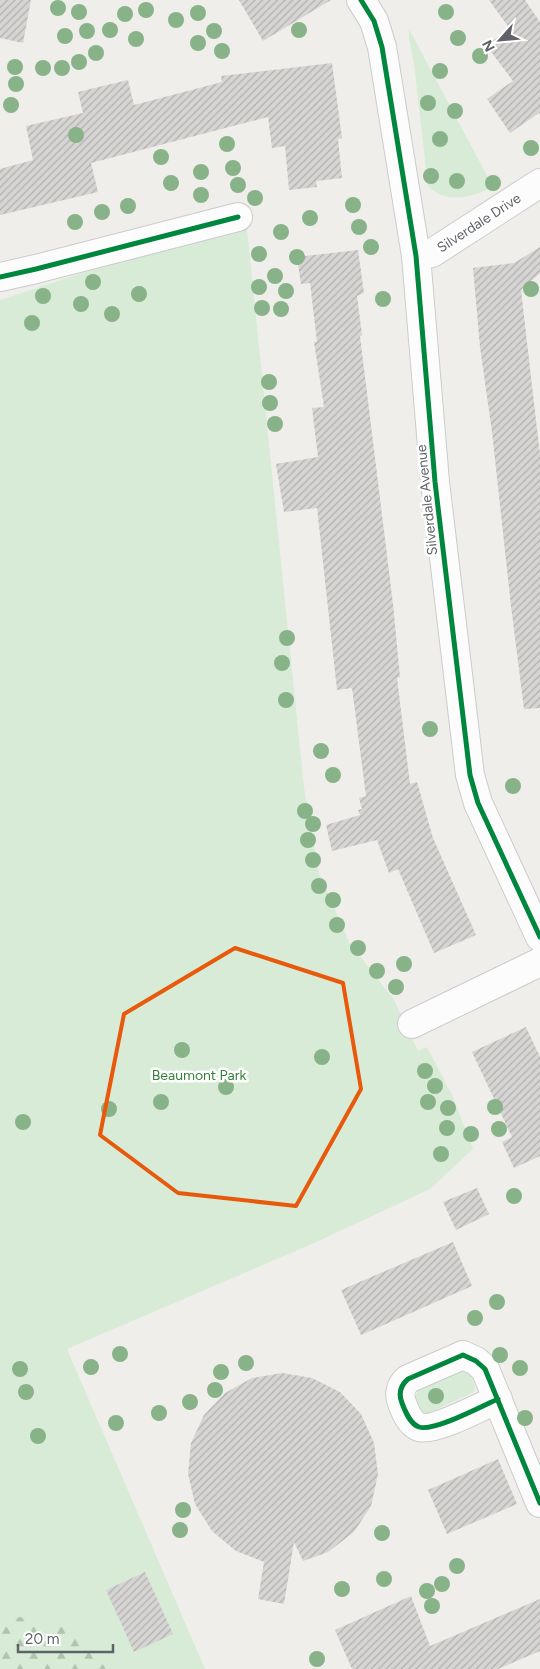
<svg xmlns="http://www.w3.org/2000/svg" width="540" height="1669" font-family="Figtree,sans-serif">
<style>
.green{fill:#d8ebd6}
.forest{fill:url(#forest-firs)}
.building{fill:url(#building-hatch)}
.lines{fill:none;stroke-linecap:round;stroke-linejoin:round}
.minor-casing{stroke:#cbcccc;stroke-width:30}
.minor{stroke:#fdfcfc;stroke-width:28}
.cycleway-casing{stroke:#fff;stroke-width:8}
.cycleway{stroke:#00873e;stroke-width:5}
.tree{fill:#88b388}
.marked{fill:none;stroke:#e8590c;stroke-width:4;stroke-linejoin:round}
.labels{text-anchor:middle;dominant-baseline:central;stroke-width:5;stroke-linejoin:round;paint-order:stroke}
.street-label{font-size:14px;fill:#5f6368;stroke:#fff}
.park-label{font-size:14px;fill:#348238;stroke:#fff}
</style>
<defs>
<pattern id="forest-firs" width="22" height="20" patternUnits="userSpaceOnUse" patternTransform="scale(1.25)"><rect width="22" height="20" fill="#d8ebd6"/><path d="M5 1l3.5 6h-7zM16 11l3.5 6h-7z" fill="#b2c2b1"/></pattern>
<pattern id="building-hatch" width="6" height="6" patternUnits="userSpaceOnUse" patternTransform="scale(1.25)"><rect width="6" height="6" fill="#d6d5d3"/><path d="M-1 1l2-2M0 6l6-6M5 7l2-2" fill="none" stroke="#b1b0af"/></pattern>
</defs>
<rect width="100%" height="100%" fill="#efeeea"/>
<g class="green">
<path d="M409,29L493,187C472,197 447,205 428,186L414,64L409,38Z"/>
<path d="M246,219L304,788L319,873L349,942L394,1000L418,1051L427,1047L452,1095L473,1149L430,1189L312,1244L67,1349L205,1669H0V300Z"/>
<path d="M458,1371H466L470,1374L475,1386L474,1392L429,1413L423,1414L419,1411L414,1397L419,1390Z"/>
</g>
<path class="forest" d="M20,1617L63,1627L108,1669H0V1621Z"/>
<g class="building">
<path d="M0,0H31L23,43L0,38Z"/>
<path d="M239,0H331L263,41Z"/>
<path d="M489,0H525L540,22V114L539,113L510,133L487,99L513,81L486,45L510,29Z"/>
<path d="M332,63L342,138L338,139L342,178L316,181L317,187L289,190L285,146L272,148L268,117L91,163L98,192L0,215V169L33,160L26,126L83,113L78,92L128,80L134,105L222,82L221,76Z"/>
<path d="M540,247V273L521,290L540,455V708L524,709L511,606L492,432L480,347L473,268L514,263Z"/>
<path d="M358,250L364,293L357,296L362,335L360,336L393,604L400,677L397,678L410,784L417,782L433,838L476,935L434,953L398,869L389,873L377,840L332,851L326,825L360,815L358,810L362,809L359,798L366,796L352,688L337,690L317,508L284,512L276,464L318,457L312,408L324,407L314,342H317L310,283L301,284L297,257Z"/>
<path d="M526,1027L540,1057V1156L514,1168L502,1142L512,1137L472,1052Z"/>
<path d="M477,1188L489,1214L456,1230L443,1202Z"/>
<path d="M453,1242L472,1286L361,1335L341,1290Z"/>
<path d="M282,1373L312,1378L340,1392L361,1414L374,1443L378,1474L371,1506L354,1532L328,1552L303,1561L294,1542L284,1604L258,1599L264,1562L236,1551L212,1531L195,1504L188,1474L191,1443L204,1415L225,1393L252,1378Z"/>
<path d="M498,1459L517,1504L447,1534L428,1490Z"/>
<path d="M145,1572L173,1634L134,1652L106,1590Z"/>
<path d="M411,1596L430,1646L540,1599V1651L498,1669H352L335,1630Z"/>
</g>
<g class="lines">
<g class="minor-casing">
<g id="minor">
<path d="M361,0L374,21L382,47L416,256L435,482L470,775L478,803L540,937"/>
<path d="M416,256L432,253L540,183"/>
<path d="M0,277L36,269L238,217"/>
<path d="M412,1024L540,962"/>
<path d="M498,1399C482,1406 434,1432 419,1427C410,1424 405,1411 402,1403C398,1393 401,1385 408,1379L463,1355L476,1361L485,1369L540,1503"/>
</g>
</g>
<use href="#minor" class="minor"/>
<g class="cycleway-casing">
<g id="cycleway">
<path d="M361,0L374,21L382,47L416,256L435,482L470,775L478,803L540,937"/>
<path d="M0,277L36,269L238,217"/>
<path d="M498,1399C482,1406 434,1432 419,1427C410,1424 405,1411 402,1403C398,1393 401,1385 408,1379L463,1355L476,1361L485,1369L540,1503"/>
</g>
</g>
<use href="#cycleway" class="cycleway"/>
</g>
<g class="tree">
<circle cx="58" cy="8" r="8"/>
<circle cx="146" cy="10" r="8"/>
<circle cx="79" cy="12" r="8"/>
<circle cx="446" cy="12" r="8"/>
<circle cx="198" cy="13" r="8"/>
<circle cx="125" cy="14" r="8"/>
<circle cx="176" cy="20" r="8"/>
<circle cx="110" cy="30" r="8"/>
<circle cx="299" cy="30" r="8"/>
<circle cx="87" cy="31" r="8"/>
<circle cx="214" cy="31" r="8"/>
<circle cx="65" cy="36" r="8"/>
<circle cx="458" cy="38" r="8"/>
<circle cx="136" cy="39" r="8"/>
<circle cx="198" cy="43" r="8"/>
<circle cx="222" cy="51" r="8"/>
<circle cx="96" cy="53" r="8"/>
<circle cx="480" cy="56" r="8"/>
<circle cx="79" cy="62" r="8"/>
<circle cx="15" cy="67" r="8"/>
<circle cx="43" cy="68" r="8"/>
<circle cx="62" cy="68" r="8"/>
<circle cx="440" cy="71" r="8"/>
<circle cx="16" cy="84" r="8"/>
<circle cx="428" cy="103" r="8"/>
<circle cx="11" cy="105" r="8"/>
<circle cx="455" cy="111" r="8"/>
<circle cx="76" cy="135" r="8"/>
<circle cx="440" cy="139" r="8"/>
<circle cx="227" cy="144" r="8"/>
<circle cx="531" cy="148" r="8"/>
<circle cx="161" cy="157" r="8"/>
<circle cx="233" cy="168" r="8"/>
<circle cx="201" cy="172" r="8"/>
<circle cx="431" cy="176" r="8"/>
<circle cx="457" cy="181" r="8"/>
<circle cx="171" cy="183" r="8"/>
<circle cx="493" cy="183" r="8"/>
<circle cx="238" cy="185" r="8"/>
<circle cx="201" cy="195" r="8"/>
<circle cx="255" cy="198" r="8"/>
<circle cx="353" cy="205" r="8"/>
<circle cx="128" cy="206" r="8"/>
<circle cx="102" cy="212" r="8"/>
<circle cx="310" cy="218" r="8"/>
<circle cx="75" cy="222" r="8"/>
<circle cx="359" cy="227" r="8"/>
<circle cx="281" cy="232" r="8"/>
<circle cx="371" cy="247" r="8"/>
<circle cx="259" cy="254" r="8"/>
<circle cx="297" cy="257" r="8"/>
<circle cx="275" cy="276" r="8"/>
<circle cx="93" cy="282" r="8"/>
<circle cx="259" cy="287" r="8"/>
<circle cx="531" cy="289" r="8"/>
<circle cx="286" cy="291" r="8"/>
<circle cx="139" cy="294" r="8"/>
<circle cx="43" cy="296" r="8"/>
<circle cx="383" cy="299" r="8"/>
<circle cx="81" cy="304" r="8"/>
<circle cx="262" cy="308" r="8"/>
<circle cx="281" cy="309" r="8"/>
<circle cx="112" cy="314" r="8"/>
<circle cx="32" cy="323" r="8"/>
<circle cx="269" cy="382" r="8"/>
<circle cx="270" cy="403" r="8"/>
<circle cx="275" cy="424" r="8"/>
<circle cx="287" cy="638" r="8"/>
<circle cx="282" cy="663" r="8"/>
<circle cx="286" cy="700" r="8"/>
<circle cx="430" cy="729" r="8"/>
<circle cx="321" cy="751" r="8"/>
<circle cx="333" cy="775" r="8"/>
<circle cx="513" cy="786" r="8"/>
<circle cx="305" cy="811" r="8"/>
<circle cx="313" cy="824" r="8"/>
<circle cx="308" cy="840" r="8"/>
<circle cx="313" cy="860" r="8"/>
<circle cx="319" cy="886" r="8"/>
<circle cx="333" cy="900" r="8"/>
<circle cx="337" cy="925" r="8"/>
<circle cx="358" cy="948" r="8"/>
<circle cx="404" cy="964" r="8"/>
<circle cx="377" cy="971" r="8"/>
<circle cx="396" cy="987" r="8"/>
<circle cx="182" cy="1050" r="8"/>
<circle cx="322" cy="1057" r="8"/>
<circle cx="425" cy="1071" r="8"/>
<circle cx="435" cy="1086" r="8"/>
<circle cx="226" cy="1087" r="8"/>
<circle cx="161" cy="1102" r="8"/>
<circle cx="428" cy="1102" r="8"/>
<circle cx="495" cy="1107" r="8"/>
<circle cx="448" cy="1108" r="8"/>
<circle cx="109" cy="1109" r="8"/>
<circle cx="23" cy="1122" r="8"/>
<circle cx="447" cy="1128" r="8"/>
<circle cx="499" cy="1129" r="8"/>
<circle cx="471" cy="1134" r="8"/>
<circle cx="441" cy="1154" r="8"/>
<circle cx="514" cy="1196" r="8"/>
<circle cx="497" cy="1302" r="8"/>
<circle cx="475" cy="1318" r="8"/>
<circle cx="120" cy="1354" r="8"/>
<circle cx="500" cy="1355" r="8"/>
<circle cx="246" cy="1363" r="8"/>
<circle cx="91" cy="1367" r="8"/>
<circle cx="520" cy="1368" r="8"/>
<circle cx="20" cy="1369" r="8"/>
<circle cx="221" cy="1372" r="8"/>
<circle cx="215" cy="1390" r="8"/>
<circle cx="26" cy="1392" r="8"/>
<circle cx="436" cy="1396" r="8"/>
<circle cx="190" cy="1402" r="8"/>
<circle cx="159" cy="1413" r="8"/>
<circle cx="525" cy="1418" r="8"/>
<circle cx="116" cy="1423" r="8"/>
<circle cx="38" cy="1436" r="8"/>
<circle cx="183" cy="1510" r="8"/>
<circle cx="180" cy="1530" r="8"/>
<circle cx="382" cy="1533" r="8"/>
<circle cx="457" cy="1566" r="8"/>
<circle cx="384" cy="1579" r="8"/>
<circle cx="442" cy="1584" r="8"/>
<circle cx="342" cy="1589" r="8"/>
<circle cx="427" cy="1591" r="8"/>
<circle cx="432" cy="1606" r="8"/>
<circle cx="317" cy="1659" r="8"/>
</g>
<path class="marked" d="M235,948L343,983L361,1089L296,1206L178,1193L100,1135L124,1014Z"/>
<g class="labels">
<g class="street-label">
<text transform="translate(479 223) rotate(-33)">Silverdale Drive</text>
<text transform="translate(427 500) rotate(-96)">Silverdale Avenue</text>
</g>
<g class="park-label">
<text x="199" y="1075">Beaumont Park</text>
</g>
</g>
<g transform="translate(500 40) rotate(243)" stroke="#ffffff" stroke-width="4" paint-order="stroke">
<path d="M0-4L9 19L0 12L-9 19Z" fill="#5f6368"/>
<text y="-8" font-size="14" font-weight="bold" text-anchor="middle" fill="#5f6368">N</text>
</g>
<path d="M18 1644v8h95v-8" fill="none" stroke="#5f6368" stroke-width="2.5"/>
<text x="25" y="1644" font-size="15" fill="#5f6368" stroke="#ffffff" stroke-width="4" paint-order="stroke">20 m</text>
</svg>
